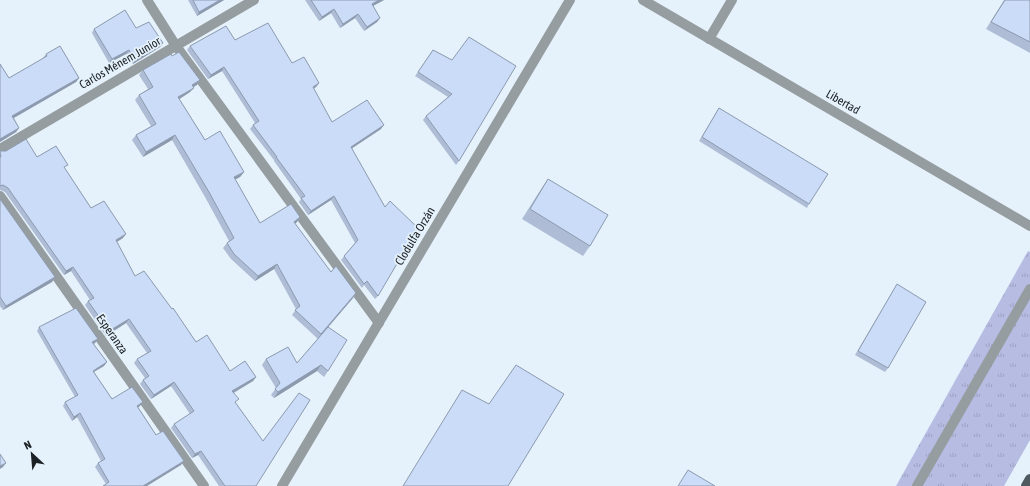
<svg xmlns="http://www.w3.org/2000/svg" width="1030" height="486" font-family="'Asap Condensed',sans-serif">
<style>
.grass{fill:url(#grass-tufts)}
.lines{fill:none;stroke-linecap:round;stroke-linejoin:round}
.minor{stroke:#969da0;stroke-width:10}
.major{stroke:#4e5a5f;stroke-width:10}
.wall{fill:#aebdd5}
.shaded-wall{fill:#8d9aae}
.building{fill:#cadcf8;stroke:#8d9aae}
.labels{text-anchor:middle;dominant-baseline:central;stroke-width:3.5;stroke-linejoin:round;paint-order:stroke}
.street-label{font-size:12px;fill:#1c2125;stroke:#e5f2fc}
</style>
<defs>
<pattern id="grass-tufts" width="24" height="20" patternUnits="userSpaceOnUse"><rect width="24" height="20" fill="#b7bce3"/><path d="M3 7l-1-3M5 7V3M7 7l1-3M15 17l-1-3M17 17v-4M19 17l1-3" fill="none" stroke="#9da1c3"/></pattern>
</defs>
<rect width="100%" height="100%" fill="#e5f2fc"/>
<path class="grass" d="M1028,251L1030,252V440L1004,486H896Z"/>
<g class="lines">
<g class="minor">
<path d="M147,0L176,46L379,323"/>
<path d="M643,0L1030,226"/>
<path d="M709,39L732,0"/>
<path d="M0,149L254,0"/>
<path d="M0,196L204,486"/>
<path d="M282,486L570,0"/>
<path d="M917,486L1030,289"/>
</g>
<path class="major" d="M1026,486L1030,479"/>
</g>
<g class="wall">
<path d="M188,0H224L197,16Z"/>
<path d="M305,0H384L373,6L380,18L377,22L364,31L355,18L340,28L331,13L319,21Z"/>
<path d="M1004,0H1030V53L986,29Z"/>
<path d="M136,28L163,43L160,47L133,64L126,54L109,63L92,33L94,29Z"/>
<path d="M235,40L292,63L319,83L316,87L313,88L332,122L381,129L352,148L378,296L375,299L364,285L362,288L341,260L355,243L331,200L308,215L299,202L301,199L274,161V160L250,129L253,125L255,123L222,71L208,79L187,50L190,46Z"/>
<path d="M433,50L452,60L459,161L456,165L423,120L426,116L448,97L415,76Z"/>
<path d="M46,54L79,78L76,82L14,118L19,128L16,132L0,142V64L9,78L43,59V58Z"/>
<path d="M172,56L200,80L197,85L193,87L190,92L179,99L205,140L244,172L240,177L235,179L260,223L300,217L297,222L295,224L331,272L353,298L318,339L292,315L296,309L274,269L255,281L231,259L223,248L227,243L229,241L205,197L172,140L143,157L132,140L136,135L151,126L135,100L139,95L148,89L139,75L143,70Z"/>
<path d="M719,108L809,204L807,208L699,141Z"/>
<path d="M0,151L37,157L65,169L91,208L123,238L117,242L135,276L172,309L196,342L230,371L256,377L253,381L234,393L236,404L256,486H219L198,455L192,458L171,428L174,424L190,414L171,386L151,399L140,384L143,380L145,378L134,363L137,359L147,353L126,323L106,336L85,305L88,301L90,300L71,271L64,275L5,192L0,190Z"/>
<path d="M548,179L590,246L583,256L522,219L541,189Z"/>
<path d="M0,199L55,277L52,282L3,310L0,306Z"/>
<path d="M897,284L888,368L885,372L855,355Z"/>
<path d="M39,327L98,339L95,343L94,344L104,366L94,372L112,399L140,406L138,407L156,435L181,465L106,484L95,467L98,463L101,461L77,417L72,421L63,406L65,402L75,397L37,331Z"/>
<path d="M328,327V371L324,377L317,371L274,398L271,395L276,388L262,365L266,359L297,363Z"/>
</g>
<g class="shaded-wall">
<path d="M220,0H224L197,16L199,12Z"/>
<path d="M379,0H384L369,8L372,4Z"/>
<path d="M334,9L331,13L319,21L322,17Z"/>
<path d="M358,14L355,18L340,28L343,24Z"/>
<path d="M380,18L377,22L364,31L367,27Z"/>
<path d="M163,43L160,47L133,64L135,60Z"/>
<path d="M129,50L126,54L109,63L112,59Z"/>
<path d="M224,67L222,71L208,79L211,75Z"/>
<path d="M79,78L76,82L10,120L12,116Z"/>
<path d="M200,80L197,85L188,90L192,85Z"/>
<path d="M319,83L316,87L310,91L313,87Z"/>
<path d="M194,88L190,92L175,102L178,97Z"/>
<path d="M384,125L381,129L348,151L351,147Z"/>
<path d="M19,128L16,132L0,142V139Z"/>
<path d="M175,135L172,140L143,157L146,152Z"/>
<path d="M244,172L240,177L231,182L234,177Z"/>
<path d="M334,196L331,200L308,215L311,211Z"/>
<path d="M300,217L297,222L290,227L294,222Z"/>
<path d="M126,234L123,238L113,244L116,240Z"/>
<path d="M277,264L274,269L255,281L258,276Z"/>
<path d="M73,267L71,271L64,275L66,271Z"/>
<path d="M55,277L52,282L3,310L6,306Z"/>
<path d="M356,293L353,298L318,339L321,334Z"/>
<path d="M129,319L126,323L106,336L109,331Z"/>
<path d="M98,339L95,343L90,346L92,342Z"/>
<path d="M107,362L104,366L90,374L93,371Z"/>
<path d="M321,365L317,371L274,398L278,392Z"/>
<path d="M256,377L253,381L229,395L232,391Z"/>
<path d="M174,382L171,386L151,399L154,395Z"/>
<path d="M143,402L140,406L134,410L137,406Z"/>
<path d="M80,413L77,417L72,421L74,417Z"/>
<path d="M201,451L198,455L192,458L195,454Z"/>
<path d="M184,461L181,465L147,486H143Z"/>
<path d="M6,463L3,467L0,469V466Z"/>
</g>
<g class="building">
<path d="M193,0H220L199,12Z"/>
<path d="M311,0H379L372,4L380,18L367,27L358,14L343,24L334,9L322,17Z"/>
<path d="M1005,0H1030V42L991,22Z"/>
<path d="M125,10L136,28L149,22L163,43L135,60L129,50L112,59L94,29Z"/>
<path d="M268,23L292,63L304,57L319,83L313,87L332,122L367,100L384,125L351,147L385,207L390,201L418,228L378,296L367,281L364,284L344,256L358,240L334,196L311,211L301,198L305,196L276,157H277L253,125L259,121L224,67L211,75L190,46L226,26L235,40Z"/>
<path d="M469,37L516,66L459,161L426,116L452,94L418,72L433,50L452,60Z"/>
<path d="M60,46L79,78L12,116L19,128L0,139V64L9,78L47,56L46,54Z"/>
<path d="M179,52L200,80L192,85L194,88L178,97L205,140L220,131L244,172L234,177L260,223L291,204L300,217L294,222L331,272L336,266L356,293L321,334L295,310L300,306L277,264L258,276L234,254L227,243L234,238L209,192L175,135L146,152L136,135L156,124L139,95L153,87L143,70L171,54L172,56Z"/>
<path d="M719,108L828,174L809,204L702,137Z"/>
<path d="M26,139L37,157L56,146L68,165L64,167L91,208L104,201L126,234L116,240L135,276L144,271L172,309L173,308L196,342L207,335L230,371L245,361L256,377L232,391L239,399L235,402L263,441L299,393L310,400L256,486H225L201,451L195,454L174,424L194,411L174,382L154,395L143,380L149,376L137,359L151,351L129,319L109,331L88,301L94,298L73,267L66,271L8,188L3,185L0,186V157H1L0,151H6Z"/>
<path d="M548,179L608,215L590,246L530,209Z"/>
<path d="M0,199L55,277L6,306L0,297Z"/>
<path d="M897,284L926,302L888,368L858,351Z"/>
<path d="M76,308L98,339L92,342L107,362L93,371L112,399L132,387L143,402L137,406L156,435L163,431L184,461L143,486H103L109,482L98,463L105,459L80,413L74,417L65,402L78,395L39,327Z"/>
<path d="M328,327L347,340L328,371L321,365L278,392L275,389L280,383L266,359L288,347L297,363Z"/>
<path d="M516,365L564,394L508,486H403L462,390L489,404Z"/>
<path d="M0,454L6,463L0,466Z"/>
<path d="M688,470L715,486H678Z"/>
</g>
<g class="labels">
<g class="street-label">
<text transform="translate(120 63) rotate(-30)">Carlos Ménem Junior</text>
<text transform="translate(843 102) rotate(30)">Libertad</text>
<text transform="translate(415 236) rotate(-59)">Clodulfa Orzán</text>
<text transform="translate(112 334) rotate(55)">Esperanza</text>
</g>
</g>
<g transform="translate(32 454) rotate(334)" stroke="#e5f2fc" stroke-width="3" paint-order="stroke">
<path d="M0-3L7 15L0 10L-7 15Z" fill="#1c2125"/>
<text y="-6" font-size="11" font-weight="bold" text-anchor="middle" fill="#1c2125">N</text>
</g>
</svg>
